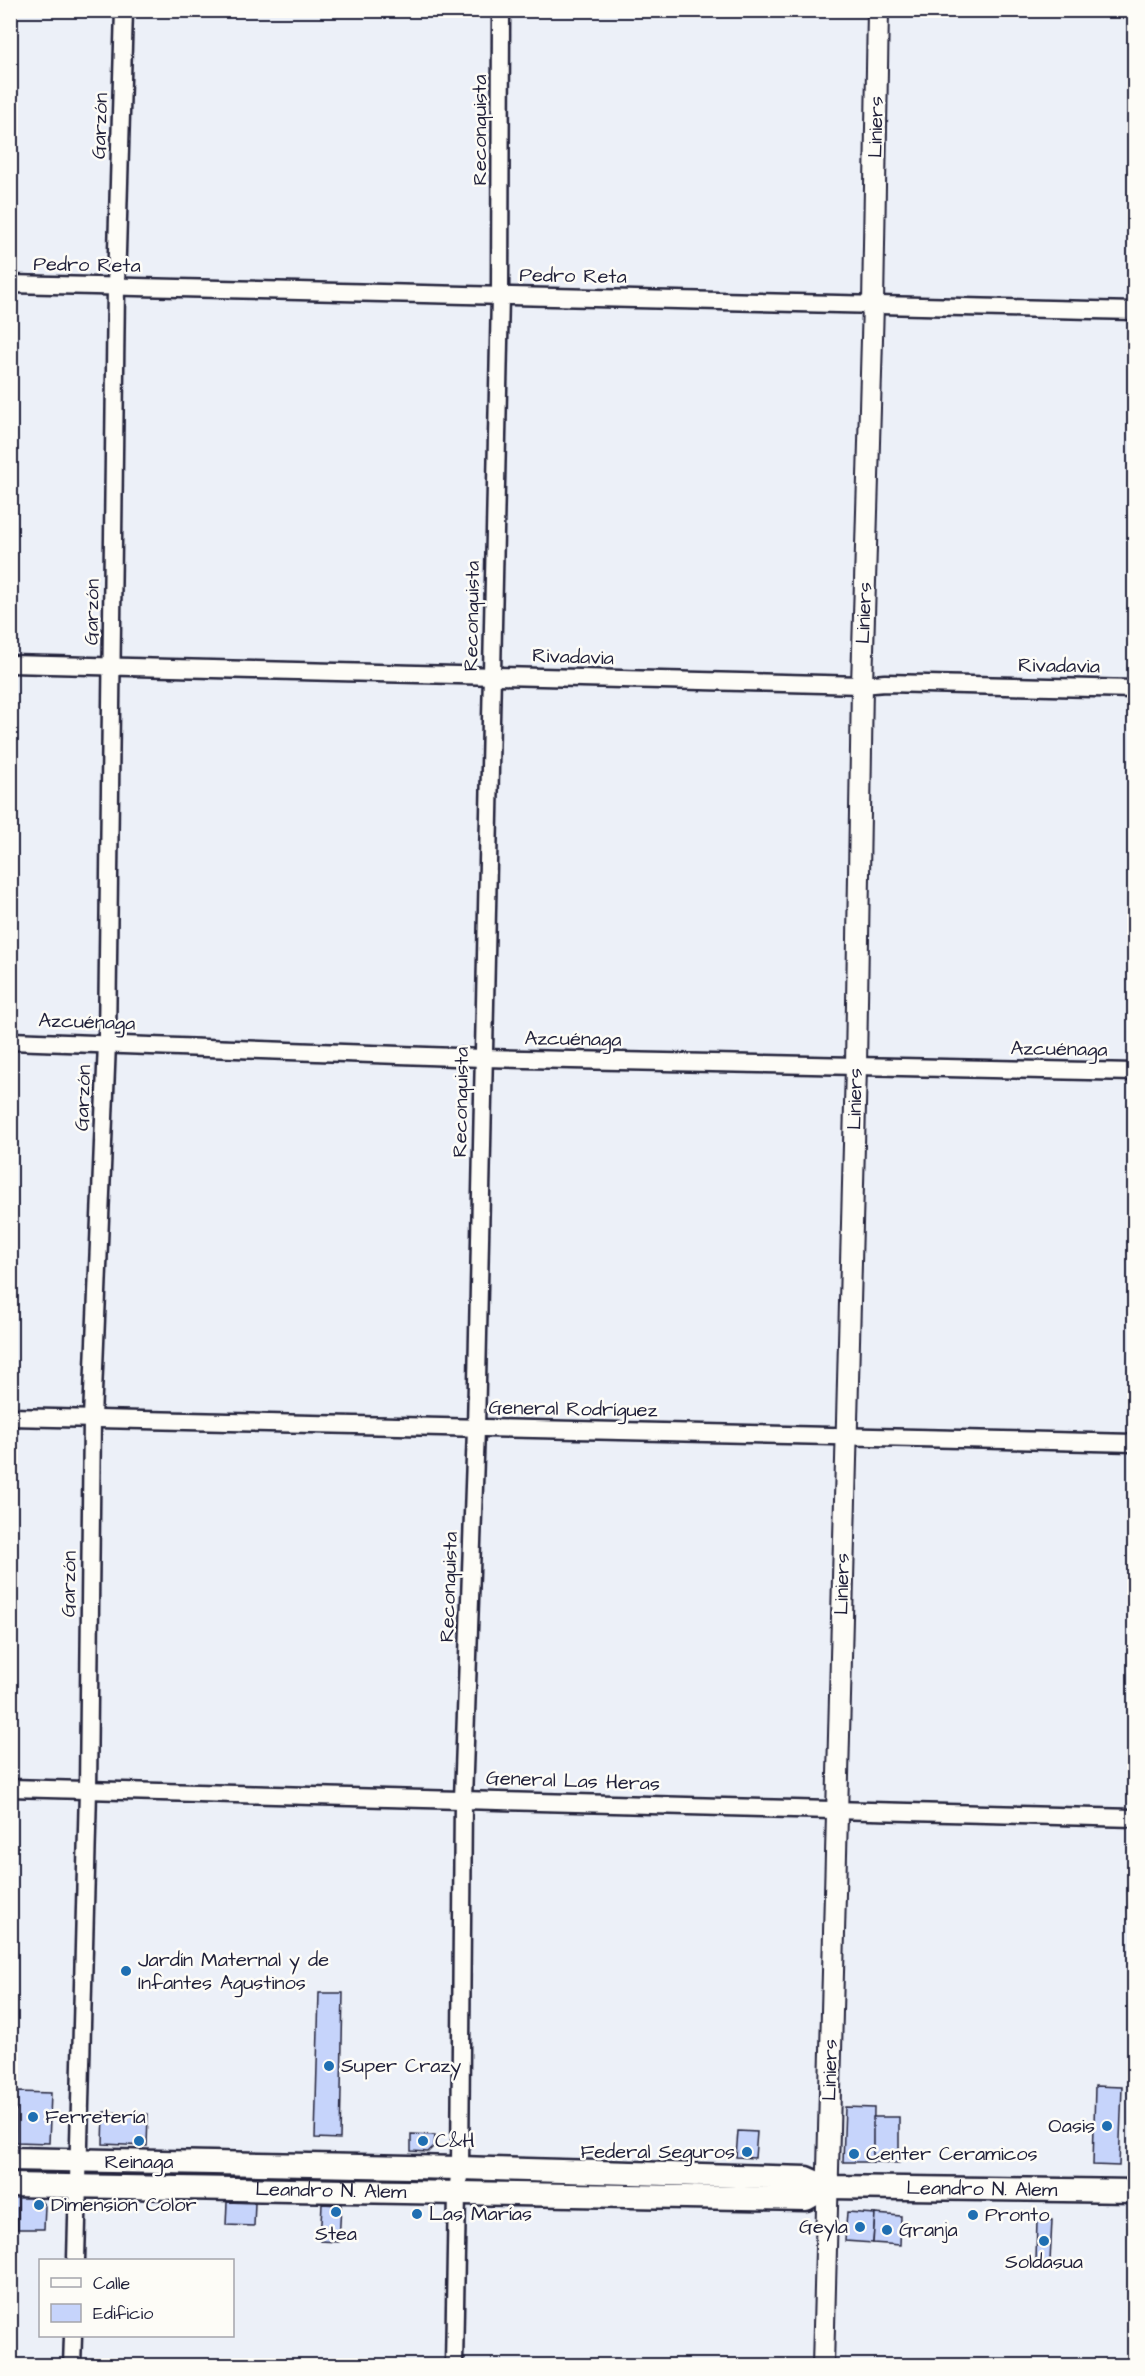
<svg xmlns="http://www.w3.org/2000/svg" width="1145" height="2376" font-family="'Architects Daughter',sans-serif">
<style>
.building{fill:#c6d4fb;stroke:#22223b;stroke-width:1.5}
.lines{fill:none;stroke-linecap:round;stroke-linejoin:round}
.minor-casing{stroke:#22223b;stroke-width:21}
.tertiary-casing{stroke:#22223b;stroke-width:24}
.secondary-casing{stroke:#22223b;stroke-width:27}
.minor{stroke:#fdfcf7;stroke-width:16}
.tertiary{stroke:#fdfcf7;stroke-width:20}
.secondary{stroke:#fdfcf7;stroke-width:22}
.poi-dot{fill:#1f6fb2;stroke:#fdfcf7;stroke-width:2}
.labels{text-anchor:middle;dominant-baseline:central;stroke-width:5;stroke-linejoin:round;paint-order:stroke}
.street-label{font-size:20px;fill:#22223b;stroke:#fdfcf7}
.poi-label{font-size:20px;fill:#22223b;stroke:#fdfcf7;text-anchor:start}
</style>
<rect width="100%" height="100%" fill="#ecf0f8"/>
<filter id="ink" filterUnits="userSpaceOnUse"><feTurbulence type="fractalNoise" baseFrequency=".0167" numOctaves="2"/><feDisplacementMap in="SourceGraphic" scale="12" xChannelSelector="R" yChannelSelector="G"/><feConvolveMatrix kernelMatrix="1 2 1 2 8 2 1 2 1" color-interpolation-filters="sRGB"/></filter>
<g filter="url(#ink)">
<g class="building">
<path d="M319,1993H343L340,2139L315,2138Z"/>
<path d="M1095,2086L1122,2087L1119,2166L1093,2165Z"/>
<path d="M17,2092L51,2093L49,2143L16,2142Z"/>
<path d="M845,2107L874,2108L873,2162H843Z"/>
<path d="M104,2112L148,2114L147,2146L103,2144Z"/>
<path d="M873,2117H899V2163L873,2162Z"/>
<path d="M738,2131L757,2132L755,2158L736,2157Z"/>
<path d="M411,2134L435,2135L434,2146L428,2152L411,2151Z"/>
<rect x="10" y="2197" width="8" height="32"/>
<path d="M18,2197H38L45,2206L44,2229H18Z"/>
<path d="M227,2202L255,2203L254,2226L226,2225Z"/>
<path d="M322,2204L341,2205L339,2242L320,2241Z"/>
<path d="M847,2212L875,2214L873,2243L845,2241Z"/>
<path d="M875,2214L901,2216L900,2245L873,2243Z"/>
<path d="M1037,2219L1052,2220L1050,2262H1036Z"/>
</g>
<g class="lines">
<g class="minor-casing">
<g id="minor">
<path d="M10,284L1134,311"/>
<path d="M10,664L862,685L885,683L1134,689"/>
<path d="M10,1041L483,1058L1134,1072"/>
<path d="M10,1417L1134,1443"/>
<path d="M10,1788L1134,1818"/>
<path d="M76,2260L88,1790L92,1418L107,1043L116,286L124,10"/>
<path d="M72,2366L73,2336"/>
<path d="M454,2366L457,2193L460,2168L463,1799L476,1429L500,295L501,10"/>
</g>
</g>
<g class="tertiary-casing">
<path id="tertiary" d="M823,2366L856,1066L862,685L873,304L878,10"/>
</g>
<g class="secondary-casing">
<g id="secondary">
<path id="s1" d="M10,2159L460,2168L806,2178L827,2187L1134,2191"/>
<path id="s2" d="M10,2185L806,2199L827,2187"/>
</g>
</g>
<use href="#minor" class="minor"/>
<use href="#tertiary" class="tertiary"/>
<use href="#secondary" class="secondary"/>
</g>
</g>
<g class="poi-dot">
<circle cx="126" cy="1971" r="6"/>
<circle cx="329" cy="2066" r="6"/>
<circle cx="33" cy="2117" r="6"/>
<circle cx="1107" cy="2126" r="6"/>
<circle cx="139" cy="2141" r="6"/>
<circle cx="423" cy="2141" r="6"/>
<circle cx="747" cy="2152" r="6"/>
<circle cx="854" cy="2154" r="6"/>
<circle cx="39" cy="2205" r="6"/>
<circle cx="336" cy="2212" r="6"/>
<circle cx="417" cy="2214" r="6"/>
<circle cx="973" cy="2215" r="6"/>
<circle cx="860" cy="2227" r="6"/>
<circle cx="887" cy="2230" r="6"/>
<circle cx="1044" cy="2241" r="6"/>
</g>
<g class="labels">
<g class="street-label">
<text transform="translate(100 126) rotate(-88)">Garzón</text>
<text transform="translate(876 127) rotate(-89)">Liniers</text>
<text transform="translate(480 130) rotate(-90)">Reconquista</text>
<text transform="translate(87 265) rotate(1)">Pedro Reta</text>
<text transform="translate(573 276) rotate(1)">Pedro Reta</text>
<text transform="translate(92 612) rotate(-89)">Garzón</text>
<text transform="translate(864 613) rotate(-88)">Liniers</text>
<text transform="translate(472 616) rotate(-89)">Reconquista</text>
<text transform="translate(573 657) rotate(2)">Rivadavia</text>
<text transform="translate(1059 666) rotate(1)">Rivadavia</text>
<text transform="translate(87 1022) rotate(2)">Azcuénaga</text>
<text transform="translate(573 1039) rotate(1)">Azcuénaga</text>
<text transform="translate(1059 1049) rotate(1)">Azcuénaga</text>
<text transform="translate(83 1098) rotate(-88)">Garzón</text>
<text transform="translate(855 1099) rotate(-89)">Liniers</text>
<text transform="translate(461 1102) rotate(-89)">Reconquista</text>
<text transform="translate(573 1409) rotate(1)">General Rodríguez</text>
<text transform="translate(69 1584) rotate(-89)">Garzón</text>
<text transform="translate(842 1584) rotate(-89)">Liniers</text>
<text transform="translate(449 1587) rotate(-88)">Reconquista</text>
<text transform="translate(573 1781) rotate(2)">General Las Heras</text>
<text transform="translate(830 2070) rotate(-89)">Liniers</text>
<text stroke="none"><textPath href="#s1" startOffset="974">Leandro N. Alem</textPath></text>
<text stroke="none"><textPath href="#s2" startOffset="321">Leandro N. Alem</textPath></text>
</g>
<g class="poi-label">
<text x="138" y="1960">Jardín Maternal y de<tspan x="138" dy="23">Infantes Agustinos</tspan></text>
<text x="341" y="2066">Super Crazy</text>
<text x="45" y="2117">Ferretería</text>
<text x="1095" y="2126" text-anchor="end">Oasis</text>
<text x="435" y="2141">C&amp;H</text>
<text x="735" y="2152" text-anchor="end">Federal Seguros</text>
<text x="866" y="2154">Center Ceramicos</text>
<text x="139" y="2162" text-anchor="middle">Reinaga</text>
<text x="51" y="2205">Dimension Color</text>
<text x="429" y="2214">Las Marías</text>
<text x="985" y="2215">Pronto</text>
<text x="848" y="2227" text-anchor="end">Geyla</text>
<text x="899" y="2230">Granja</text>
<text x="336" y="2234" text-anchor="middle">Stea</text>
<text x="1044" y="2262" text-anchor="middle">Soldasua</text>
</g>
</g>
<rect width="1145" height="2376" fill="none" stroke="#fdfcf7" stroke-width="36"/>
<rect x="18" y="18" width="1109" height="2340" fill="none" stroke="#22223b" stroke-width="2" filter="url(#ink)"/>
<rect x="39" y="2259" width="195" height="78" fill="#fdfcf7" stroke="#a5a5ac" stroke-width="1.5"/>
<rect x="51" y="2278" width="30" height="9" fill="#fdfcf7" stroke="#a5a5ac" stroke-width="1.5"/>
<text x="93" y="2289" font-size="18" fill="#22223b">Calle</text>
<rect x="51" y="2304" width="30" height="18" fill="#c6d4fb" stroke="#a5a5ac" stroke-width="1.5"/>
<text x="93" y="2319" font-size="18" fill="#22223b">Edificio</text>
</svg>
